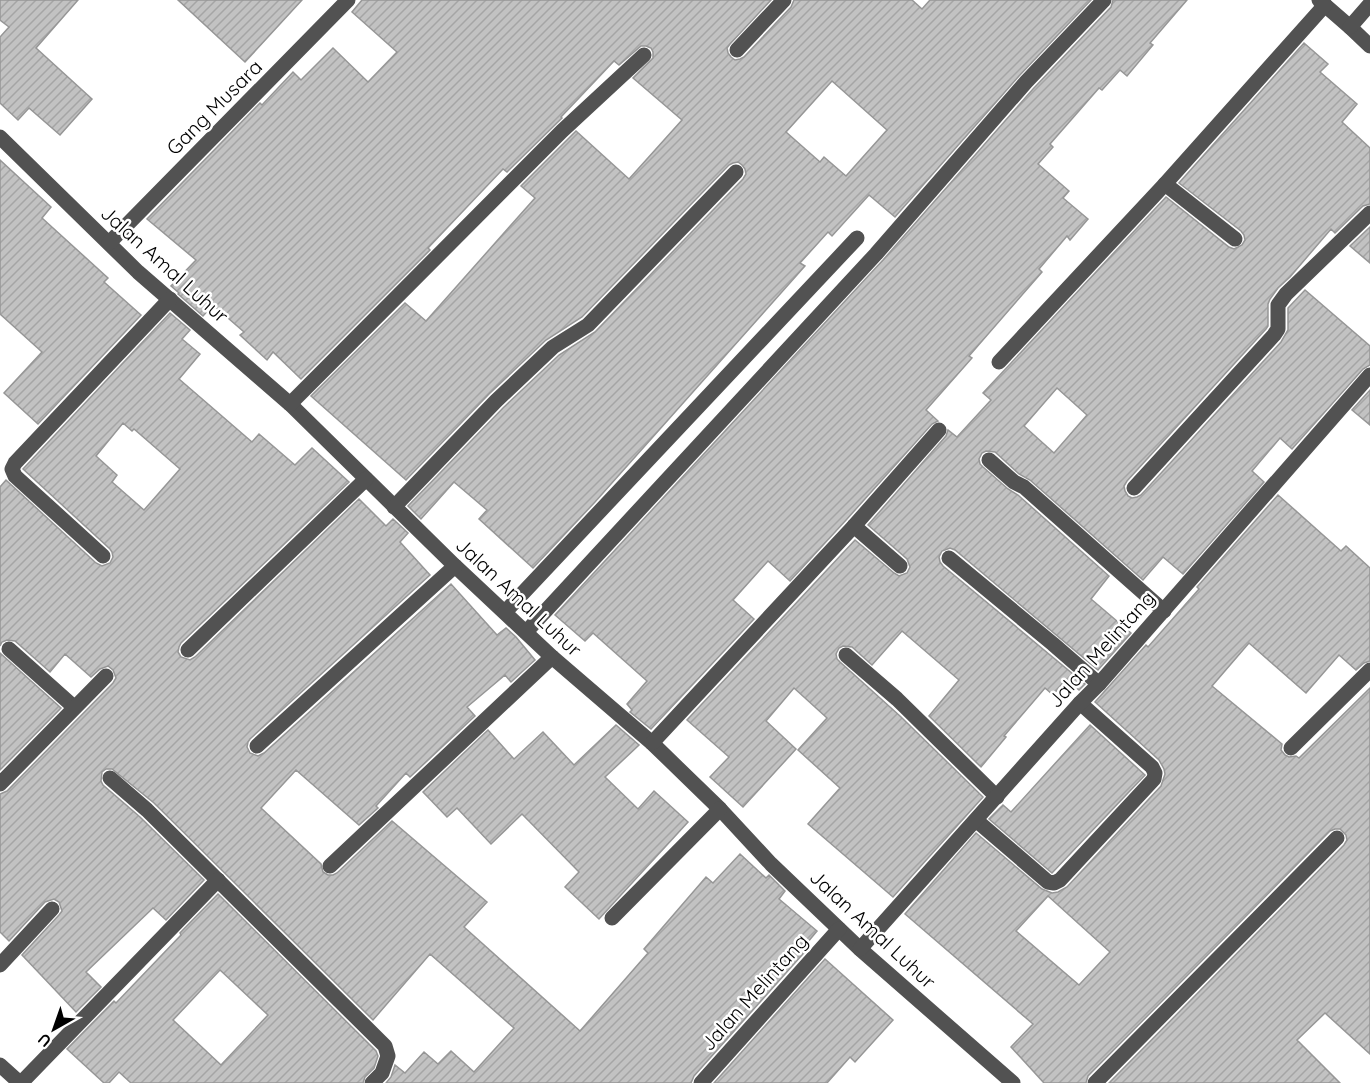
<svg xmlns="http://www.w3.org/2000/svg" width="1370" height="1083" font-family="Quicksand,sans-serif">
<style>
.building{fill:url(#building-hatch);stroke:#969696;stroke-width:1.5;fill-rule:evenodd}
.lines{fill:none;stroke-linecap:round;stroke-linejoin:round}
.minor{stroke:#525252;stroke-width:15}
.labels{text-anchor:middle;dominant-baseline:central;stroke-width:5;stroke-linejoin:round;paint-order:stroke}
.street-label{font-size:20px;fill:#000;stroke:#fff}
</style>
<defs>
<pattern id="building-hatch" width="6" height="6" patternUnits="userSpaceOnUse" patternTransform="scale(1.5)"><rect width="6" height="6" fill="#c2c2c2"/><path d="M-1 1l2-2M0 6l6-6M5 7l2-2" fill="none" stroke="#a5a5a5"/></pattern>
</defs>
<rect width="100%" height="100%" fill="#fff"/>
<g class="building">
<path d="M0,0H78L36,48L92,99L60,135L29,108L18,120L0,103V37L9,27L0,20Z"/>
<path d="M178,0H302L245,62Z"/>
<path d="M362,0H771L730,44L727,48L728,53L731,57L735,60L740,59L744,57L791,7L794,0H912L922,9L930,0H1091L1019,76L895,217L869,195L832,236L828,232L800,263L805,266L595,502L533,568L479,519L487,510L454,482L421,519L408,506L503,408L559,355L595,332L743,179L746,174L745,169L742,165L738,162L733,163L729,165L582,317L546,340L489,394L406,480L311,396L405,303L426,321L535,198L521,186L576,131L629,179L682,120L633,78L653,58V52L651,48L646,46H641L619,65L614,61L561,117L562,118L507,172L503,169L428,248L430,250L301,379L273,352L267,360L240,335L244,332L213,305L203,316L178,294L179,293L171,286L196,260L147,219L260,103L262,105L293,72L301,80L333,48L368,82L397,52L352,12ZM832,81L887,130L846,176L824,157L820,162L786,132Z"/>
<path d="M1113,0H1187L1150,43L1153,45L1127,76L1120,70L1102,90L1099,88L1050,144L1053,147L1038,164L1069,191L1063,198L1088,219L1070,240L1067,236L1039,269L1042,272L969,356L972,358L926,410L938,421L932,424L847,519L790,581L768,561L733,600L754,619L651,729L630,712L632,710L627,704L647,681L593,633L585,641L555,615L883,260L1033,89L1111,7Z"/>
<path d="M1304,43L1328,64L1320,72L1357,104L1342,122L1370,148V204L1363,206L1335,233L1331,229L1290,277L1278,288L1270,299L1268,304V326L1266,329L1127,481L1124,486L1125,491L1128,496L1132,498L1137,497L1141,495L1281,342L1288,330V308L1305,290L1370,346V365L1363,369L1292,449L1280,438L1252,471L1264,482L1183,574L1163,557L1143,580L1030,480L1019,474L995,452L986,451L982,453L979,459L980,464L983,467L1008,489L1018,495L1109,576L1091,599L1131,633L1098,670L955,550L950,548L942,551L939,557L940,562L943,566L1085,684L1079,690L1066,679L1053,695L1045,688L1004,736L1006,737L981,767L929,716L959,680L902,631L872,665L852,647L843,646L839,648L836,654L837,659L840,662L900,716L983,797L893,897L808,824L840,788L798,750L827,718L794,688L766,721L796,749L743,807L710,777L729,757L687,720L855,540L894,573L899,576L907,573L910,567L907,559L868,525L946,436L948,430L957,437L991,400L983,393L1166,197L1229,247L1234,249L1242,245L1245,240L1244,235L1241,231L1179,183ZM1057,388L1087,415L1054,453L1024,426Z"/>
<path d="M0,160L51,207L42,218L108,278L104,282L141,315L38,424L4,393L42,352L0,314Z"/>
<path d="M1370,227V263L1350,246Z"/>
<path d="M170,313L190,330L182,339L200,354L179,379L252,442L259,434L295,465L312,448L349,482L181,643L179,647L178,652L181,657L190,660L195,657L359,499L386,526L393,519L408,533L400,542L430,575L250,739L248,742L247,747L250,753L258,756L264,753L451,584L497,635L506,628L516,637L535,660L511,682L505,675L467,707L475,716L410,777L406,773L376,806L378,808L359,825L296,770L261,808L321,864L323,872L328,875H333L337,873L392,821L487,902L464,927L580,1031L648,953L644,949L706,877L713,883L740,854L766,878L769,875L785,891L779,899L817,931L807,943L810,946L694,1076L691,1083H386L391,1077L395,1065L405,1073L424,1052L438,1064L451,1051L474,1072L514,1028L430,954L373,1020L154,803L112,769H106L102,772L101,781L103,785L140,817L204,880L166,920L153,908L86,972L101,987L76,1012L22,955L59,915L62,911L59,902L54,899L45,902L9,941L0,932V794L7,791L113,683L116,678L113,670L108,666L100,669L91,677L65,654L50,672L15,641L7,640L2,642L0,646V487L6,480L96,563L102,566L110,563L113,557L112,552L110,549L23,469ZM123,423L132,431L134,429L180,469L144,510L112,482L117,475L96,456Z"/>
<path d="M1370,390V425L1352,410Z"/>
<path d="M1278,495L1341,551L1346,546L1370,568V661L1364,663L1356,670L1339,655L1306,693L1249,643L1212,686L1282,744L1281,750L1285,755L1289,757L1296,756L1299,758L1370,688V1054L1325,1013L1297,1040L1340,1083H1109L1344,845L1347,840L1346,835L1340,829H1335L1330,831L1088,1076L1086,1083H1044L1011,1047L1033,1024L905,914L976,833L1042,889L1052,893L1058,892L1067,887L1161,786L1165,774L1164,769L1159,760L1095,702L1146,645L1148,647L1199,589L1197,587ZM1048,896L1110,952L1079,985L1016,931Z"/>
<path d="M0,653L61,708L0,770Z"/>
<path d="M616,725L639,745L605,777L638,809L654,791L688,822L599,919L565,887L579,872L522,814L491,844L457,808L447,817L423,792L488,730L514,759L543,732L574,765Z"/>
<path d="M1090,725L1145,775L1052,873L989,819L1003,805L1011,812Z"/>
<path d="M218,894L376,1051L378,1056L374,1068L365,1077L363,1083H131L119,1072L109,1083H104L67,1049L114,1001L116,1003L181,935L180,933ZM220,970L268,1015L221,1065L173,1020Z"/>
<path d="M825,959L893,1020L855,1062L850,1057L827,1083H714Z"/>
</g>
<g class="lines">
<g class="minor">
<path d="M1319,0L1350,27L1370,46"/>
<path d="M1350,27L1370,4"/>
<path d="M737,50L784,0"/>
<path d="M0,137L138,272L290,404L455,566L552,657L652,743L720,809L771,864L860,949L1013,1083"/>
<path d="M1165,184L1235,239"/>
<path d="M109,243L348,0"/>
<path d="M999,362L1165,184L1325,5"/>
<path d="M290,404L562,131L644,55"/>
<path d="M989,460L1014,482L1024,487L1164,611"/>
<path d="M1134,488L1274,335L1278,329V305L1286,294L1370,213"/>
<path d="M394,507L496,401L553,347L588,325L736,172"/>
<path d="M854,526L900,566"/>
<path d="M103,556L15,476L12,469L15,463L170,299"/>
<path d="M949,558L1053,644L1099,684"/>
<path d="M505,612L857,238"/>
<path d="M526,632L876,254L1026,82L1104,0"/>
<path d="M9,649L74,707"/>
<path d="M188,650L366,479"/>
<path d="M846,655L897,699L997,797"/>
<path d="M652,743L854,526L939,430"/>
<path d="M257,746L455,566"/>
<path d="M1291,748L1370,670"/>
<path d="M110,778L147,810L385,1046L388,1056L382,1073L372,1083"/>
<path d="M0,784L106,676"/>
<path d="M977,821L1048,882L1054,883L1060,880L1154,779L1155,773L1152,767L1080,703"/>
<path d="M330,866L552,657"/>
<path d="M612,918L720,809"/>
<path d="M860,949L1080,703L1099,684L1370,375"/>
<path d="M0,965L52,909"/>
<path d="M0,1065L20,1083"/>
<path d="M21,1083L218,880"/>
<path d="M701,1083L839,929"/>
<path d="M1095,1083L1337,838"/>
</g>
</g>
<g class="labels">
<g class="street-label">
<text transform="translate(214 107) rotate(-45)">Gang Musara</text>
<text transform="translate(165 264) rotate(42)">Jalan Amal Luhur</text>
<text transform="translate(519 597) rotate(43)">Jalan Amal Luhur</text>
<text transform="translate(1101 649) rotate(-48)">Jalan Melintang</text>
<text transform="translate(873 929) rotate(43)">Jalan Amal Luhur</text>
<text transform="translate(754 992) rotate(-48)">Jalan Melintang</text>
</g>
</g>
<g transform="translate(54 1029) rotate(220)" stroke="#ffffff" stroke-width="4.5" paint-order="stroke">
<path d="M0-4.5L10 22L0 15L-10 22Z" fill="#000000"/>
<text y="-9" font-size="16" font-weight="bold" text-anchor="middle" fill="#000000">U</text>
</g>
</svg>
